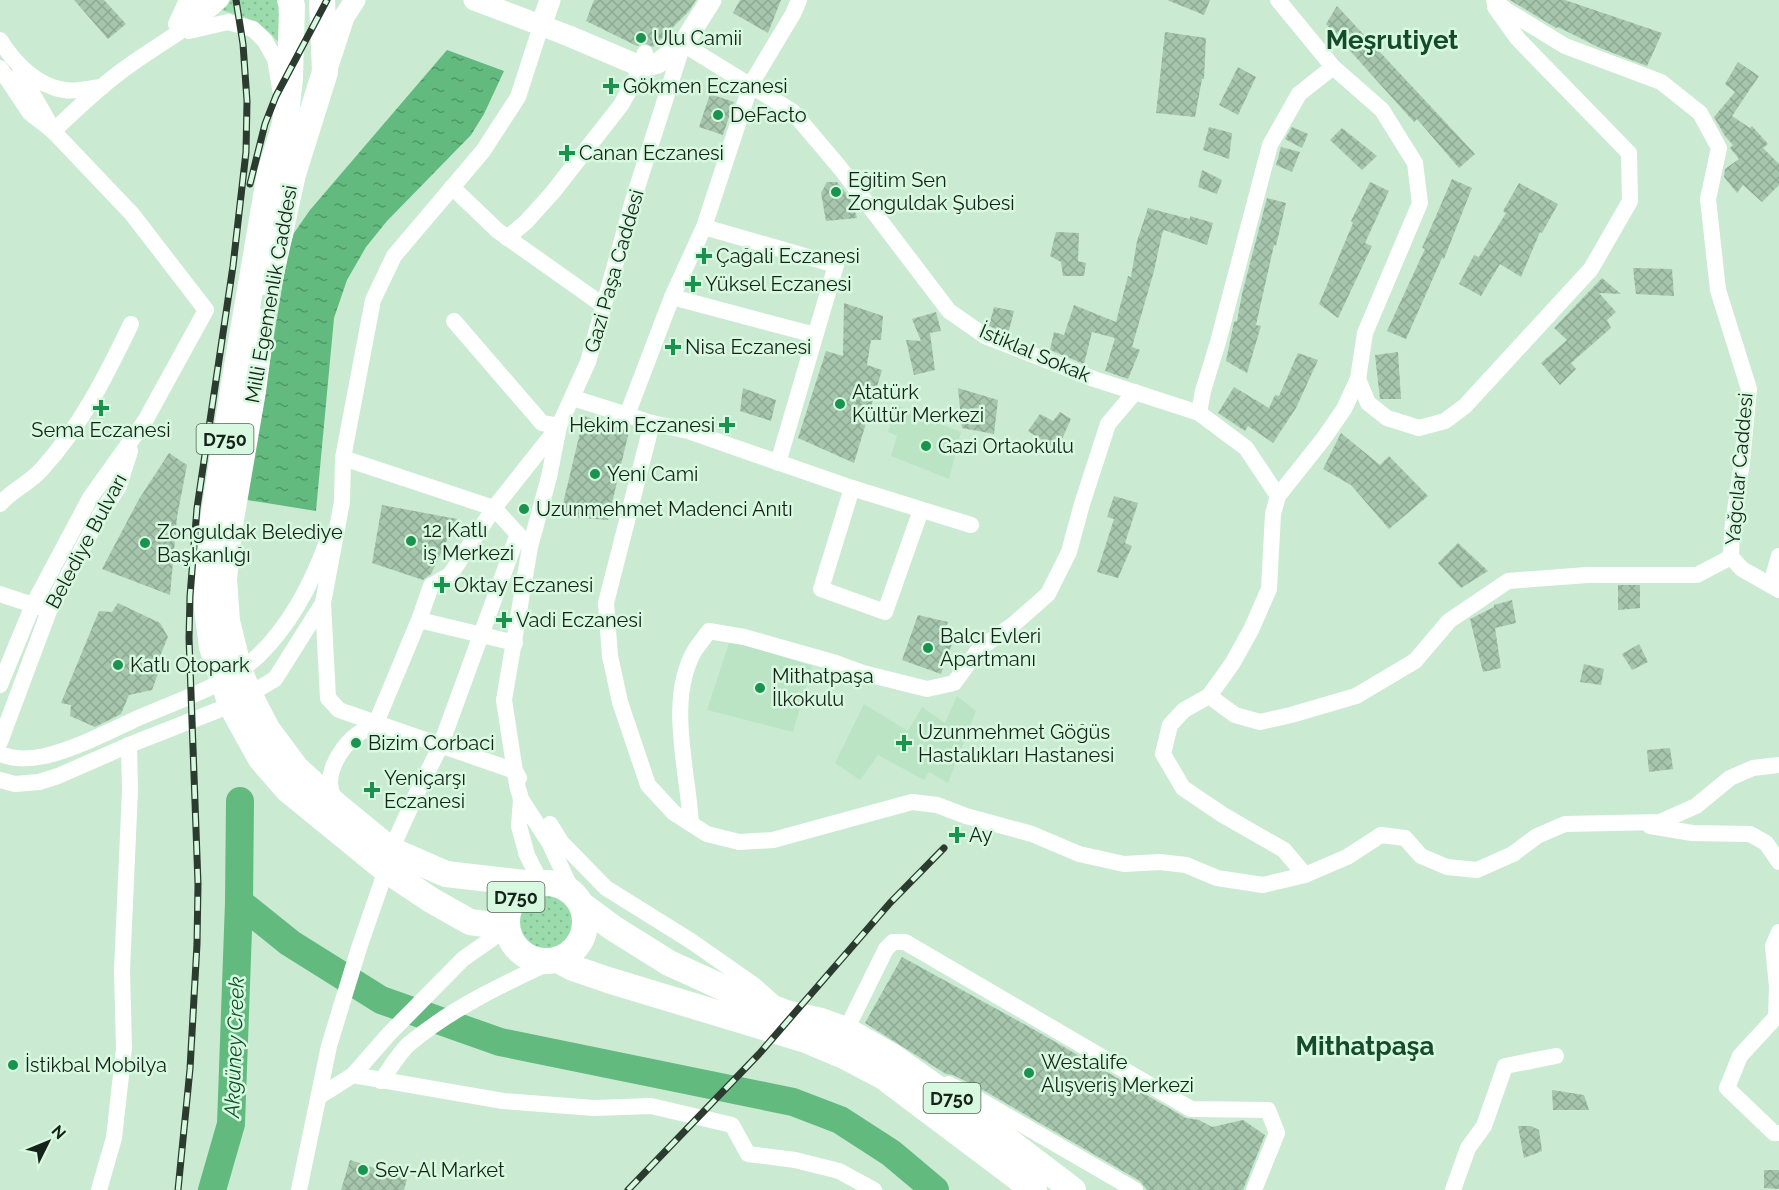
<svg xmlns="http://www.w3.org/2000/svg" width="1779" height="1190" font-family="Raleway,sans-serif">
<style>
.built{fill:#bbe4c5}
.grass{fill:url(#grass-dots)}
.water{fill:url(#water-ripples)}
.lines{fill:none;stroke-linecap:round;stroke-linejoin:round}
.river{stroke:#62ba7e;stroke-width:28}
.building{fill:url(#building-cross-hatch)}
.minor{stroke:#fff;stroke-width:16}
.major{stroke:#fff;stroke-width:21}
.highway{stroke:#fff;stroke-width:26}
.rail-casing{stroke:#2c3b30;stroke-width:7}
.rail{stroke:#d7f9df;stroke-width:4.5;stroke-dasharray:14;stroke-linecap:butt}
.poi-dot{fill:#1a934f;stroke:#d7f9df;stroke-width:2}
.labels{text-anchor:middle;dominant-baseline:central;stroke-width:5;stroke-linejoin:round;paint-order:stroke}
.shield{fill:#d7f9df;stroke:#516355;stroke-width:1.5}
.shield-label{font-size:18px;font-weight:bold;fill:#17231a}
.poi-label{font-size:20px;fill:#17231a;stroke:#d7f9df;text-anchor:start}
.street-label{font-size:20px;fill:#17231a;stroke:#d7f9df}
.water-label{font-size:21px;font-style:italic;fill:#0c4f29;stroke:#d7f9df}
.district-label{font-size:26px;font-weight:bold;fill:#164b2a;stroke:#d7f9df}
</style>
<defs>
<pattern id="grass-dots" width="8" height="8" patternUnits="userSpaceOnUse" patternTransform="scale(1.5)"><rect width="8" height="8" fill="#9bdcad"/><path d="M2 2h.1M6 6h.1" fill="none" stroke="#85bc94" stroke-width="1.8" stroke-linecap="round"/></pattern>
<pattern id="water-ripples" width="26" height="14" patternUnits="userSpaceOnUse" patternTransform="scale(1.5)"><rect width="26" height="14" fill="#62ba7e"/><path d="M2 4q2-2 4 0t4 0M15 11q2-2 4 0t4 0" fill="none" stroke="#509766"/></pattern>
<pattern id="building-cross-hatch" width="8" height="8" patternUnits="userSpaceOnUse" patternTransform="scale(1.5)"><rect width="8" height="8" fill="#a5c5ad"/><path d="M0 0l8 8M0 8l8-8" fill="none" stroke="#8da994"/></pattern>
</defs>
<rect width="100%" height="100%" fill="#caebd2"/>
<g class="built">
<path d="M897,405L920,415L922,411L937,417L935,422L961,432L949,479L891,456L897,436L888,432Z"/>
<path d="M730,640L812,666L793,732L707,710Z"/>
<path d="M957,696L976,711L948,783L929,772L924,780L878,755L860,780L835,763L864,704L908,731L922,707L945,723Z"/>
</g>
<g class="grass">
<path d="M231,0H278L280,44C261,21 249,18 221,10Z"/>
<circle cx="546" cy="922" r="36"/>
</g>
<path class="water" d="M447,50L504,71L484,114L471,135L387,221L366,247L347,280L334,318L316,511L247,500L287,257L294,233L310,210Z"/>
<g class="lines">
<g class="river">
<path d="M239,902L290,943L381,1000L500,1042L793,1102L840,1120L891,1153L935,1190"/>
<path d="M212,1190L231,1124L239,902L240,801"/>
</g>
</g>
<g class="building">
<path d="M74,0H104L126,24L108,39Z"/>
<path d="M594,0H696L689,11L653,47L644,43L637,46L586,21Z"/>
<path d="M740,0H781L768,33L733,13Z"/>
<path d="M1167,0H1210L1204,15Z"/>
<path d="M1510,0H1565L1662,33L1647,66L1600,48L1558,27L1556,28Z"/>
<path d="M1337,6L1475,154L1459,168L1417,119L1414,122L1326,24Z"/>
<path d="M1165,32L1206,38L1204,79H1202L1195,117L1156,113Z"/>
<path d="M1738,62L1759,76L1732,116L1750,128L1752,126L1768,144L1763,148L1779,164V185L1762,202L1743,185L1737,193L1724,177L1725,169L1739,159L1730,148L1733,145L1725,136L1714,117L1735,92L1725,84Z"/>
<path d="M1238,67L1256,77L1238,115L1219,105Z"/>
<path d="M710,94L734,102L723,135L699,127Z"/>
<path d="M1209,127L1232,133L1229,159L1203,150Z"/>
<path d="M1292,127L1308,134L1302,148L1285,139Z"/>
<path d="M1342,128L1377,156L1362,170L1330,140Z"/>
<path d="M1281,147L1300,152L1292,172L1276,165Z"/>
<path d="M1202,170L1222,180L1217,194L1198,187Z"/>
<path d="M1452,179L1472,188L1444,259L1442,258L1406,339L1387,331L1425,249L1422,248Z"/>
<path d="M827,182H837L852,201L857,218L826,221L821,193Z"/>
<path d="M1370,182L1389,191L1365,243L1372,246L1338,318L1319,304L1353,223L1351,221Z"/>
<path d="M1519,183L1558,204L1542,233L1540,232L1521,277L1500,264L1481,296L1459,284L1474,255L1479,257L1506,213L1503,211Z"/>
<path d="M1267,198L1286,203L1276,246L1274,245L1256,325L1261,326L1247,373L1226,361L1234,322L1237,321L1242,294Z"/>
<path d="M1148,208L1190,219V216L1213,223L1207,245L1164,230L1162,234L1154,271L1132,347L1140,350L1128,379L1105,371L1115,338L1092,332L1084,364L1050,350L1054,332L1064,335L1074,305L1116,322L1128,276L1131,277L1137,241Z"/>
<path d="M1056,232L1079,233L1078,261L1086,263L1084,276H1063L1061,262L1050,256Z"/>
<path d="M1633,268L1672,269L1674,296L1636,294Z"/>
<path d="M1602,278L1621,294L1599,293L1616,312L1607,320L1611,328L1571,363L1576,369L1560,385L1541,363L1567,340L1554,328Z"/>
<path d="M844,303L883,316L881,340H871L867,365L882,370L854,463L798,438L826,351L843,356Z"/>
<path d="M994,307L1014,311L1008,334L989,326Z"/>
<path d="M936,312L941,331L930,333L935,370L914,375L906,340L921,341L912,319Z"/>
<path d="M1398,352L1401,399H1380L1375,355Z"/>
<path d="M1298,353L1318,360L1296,408L1273,443L1248,426L1245,431L1218,413L1234,387L1269,408L1275,395L1279,396Z"/>
<path d="M743,388L776,400L771,421L740,411Z"/>
<path d="M958,388L998,400L994,434L962,428Z"/>
<path d="M1060,412L1071,419L1057,450L1028,431L1040,414L1053,421Z"/>
<path d="M584,416L629,431L608,520L560,516Z"/>
<path d="M1341,433L1380,465L1389,456L1428,496L1389,529L1351,485L1323,469Z"/>
<path d="M169,453L187,465L177,517L170,595L102,569L139,499Z"/>
<path d="M1114,496L1138,503L1125,543L1132,546L1118,578L1097,572L1114,519L1107,517Z"/>
<path d="M382,505L457,519L431,574L423,580L372,563Z"/>
<path d="M1458,543L1488,571L1461,588L1438,563Z"/>
<path d="M1618,585H1640V608L1618,610Z"/>
<path d="M1512,600L1516,623L1495,628L1501,668L1483,672L1470,619L1494,607V605Z"/>
<path d="M118,603L160,623L168,637L157,663L160,668L152,690L129,695L121,714L95,727L70,716L71,705L61,703L99,611L112,612Z"/>
<path d="M918,615L948,622L944,632L955,636L941,674L902,660Z"/>
<path d="M1639,644L1648,662L1632,670L1622,654Z"/>
<path d="M1584,664L1604,669L1601,685L1580,682Z"/>
<path d="M1670,748L1673,769L1649,772L1647,750Z"/>
<path d="M902,957L1033,1029L1186,1118L1199,1120L1212,1127L1243,1120L1265,1135L1243,1190H1147L1140,1181L983,1090L953,1075L946,1074L865,1023Z"/>
<path d="M1552,1090L1584,1095L1589,1110H1553Z"/>
<path d="M1518,1126H1531L1539,1130L1542,1151L1524,1158Z"/>
<path d="M350,1160L407,1179L404,1190H341Z"/>
<path d="M1764,1170H1779V1189L1764,1188Z"/>
</g>
<g class="lines">
<g class="minor">
<path d="M1278,0L1333,67L1382,110L1415,163L1420,203L1365,333L1358,379L1344,409L1324,438L1278,496L1273,514L1269,589L1251,630L1232,664L1209,696L1184,710L1170,725L1163,754L1183,788L1223,815L1284,850L1305,875"/>
<path d="M1494,0L1506,10L1565,46L1661,82L1700,113L1719,148L1708,199L1718,290L1749,389L1742,462L1732,531L1731,557L1742,569L1779,590"/>
<path d="M186,21L204,0"/>
<path d="M176,24L187,0"/>
<path d="M189,31L228,22L253,29L265,41L275,59L281,94"/>
<path d="M0,40C14,63 37,86 64,90C77,92 90,88 102,87"/>
<path d="M0,68L30,113L53,131L132,214L206,310L145,421L90,498L33,605L0,685"/>
<path d="M20,72L52,128"/>
<path d="M53,131C75,111 96,90 119,73C153,47 191,28 221,0"/>
<path d="M452,187L498,231L604,306"/>
<path d="M704,227L836,265L778,463"/>
<path d="M507,238L526,222L553,192L621,105L635,80L645,53"/>
<path d="M672,297L815,335"/>
<path d="M1358,379L1368,403L1387,418L1419,428L1445,421L1465,406L1591,269L1630,201L1629,153L1518,39L1495,7"/>
<path d="M573,398L627,415L672,297L704,227L751,84L793,14L799,0"/>
<path d="M1199,413L1203,391L1218,342L1270,145L1299,94L1333,67"/>
<path d="M627,415L652,423L688,431L852,488L971,525"/>
<path d="M652,423L606,603L610,656L620,702L648,785L674,813L707,834L739,842L773,840L912,802L937,805L966,816L1032,834L1079,854L1124,864L1160,862L1186,865L1217,878L1263,885L1305,875L1347,857L1381,835L1405,838L1421,856L1447,867L1477,870L1513,854L1537,836L1565,824L1660,822L1696,806L1730,778L1753,768L1779,765"/>
<path d="M343,458L494,508L524,541"/>
<path d="M852,488L821,589L885,612L921,510"/>
<path d="M0,504C12,490 30,483 42,469C81,426 106,376 131,324"/>
<path d="M1771,584L1779,556"/>
<path d="M0,594L42,608"/>
<path d="M419,620L515,643"/>
<path d="M1209,696L1235,715L1260,722L1291,715L1356,696L1415,661L1449,621L1508,581L1587,575H1697L1731,557"/>
<path d="M376,723L419,620L431,586L450,575L494,508L559,426L542,423L454,321"/>
<path d="M0,742L49,611L100,515L119,486L130,451"/>
<path d="M0,754C15,760 29,759 45,756C77,748 108,732 138,718C177,701 230,684 259,655C291,624 312,583 327,542"/>
<path d="M519,778L515,771L339,710L328,698L323,603L342,502L343,458L373,300L394,256L483,151L518,97L541,26"/>
<path d="M0,780L15,784L39,782L58,776L129,745L231,705L275,679L323,603"/>
<path d="M521,799L519,826L527,855L541,883"/>
<path d="M335,802C333,796 330,789 330,783C330,762 350,733 371,728C375,727 381,728 385,728"/>
<path d="M550,824L561,842L606,888L691,941L754,985L774,1003"/>
<path d="M691,824C688,770 666,699 695,650C699,644 704,638 709,631L744,637L836,663L863,673L927,689L954,683L979,649L1014,624L1048,594L1069,552L1082,504L1108,424L1135,392"/>
<path d="M1650,826L1692,833L1750,834L1766,843L1779,862"/>
<path d="M391,850L416,795L440,747L518,534"/>
<path d="M573,893L550,844L521,799L517,785L504,700L530,547L549,477L559,426L588,362L634,197L683,44L792,111L841,169L949,311L985,336L1094,379L1199,413L1246,448L1278,496"/>
<path d="M1779,932L1773,946L1777,987L1776,1017L1740,1056L1727,1088L1774,1133H1779"/>
<path d="M846,1030L886,949L893,942H905L1191,1109L1268,1110L1277,1133L1254,1190"/>
<path d="M353,1075L388,1035L463,959L507,928"/>
<path d="M381,1081C390,1069 398,1054 409,1044C452,1008 503,984 553,961"/>
<path d="M948,1084L978,1099L1135,1190"/>
<path d="M320,1096L353,1075L503,1101L594,1108L651,1106L732,1125L748,1154L795,1160L839,1171L874,1190"/>
<path d="M99,1190L114,1138L124,1048L122,970L130,790L129,745"/>
<path d="M299,1190L329,1046L359,948L386,870"/>
<path d="M1453,1190L1468,1148L1484,1126L1505,1066L1556,1056"/>
</g>
<g class="major">
<path d="M474,0L569,36L642,67L658,63L683,44L711,0"/>
<path d="M541,26L550,0"/>
<path d="M328,66L344,17L355,0"/>
</g>
<g class="highway">
<path d="M290,0L292,6L290,78L285,124L270,173L234,384L208,553L206,601L212,647L231,705L261,759L288,790L386,870L431,900L470,922L507,927"/>
<path d="M269,283L293,174L325,72L322,0"/>
<path d="M262,322L253,391L229,531L224,579L227,621L239,670L249,694L267,729L296,768L336,805L391,850L446,874L533,884"/>
<circle cx="546" cy="922" r="39"/>
<path d="M582,905L613,928L669,963L726,989L786,1013L821,1021L846,1030L893,1057L958,1103L1073,1190"/>
<path d="M558,960L573,968L608,980L806,1040L844,1056L884,1077L1034,1190"/>
</g>
<g class="rail-casing">
<g id="rail">
<path d="M250,184L265,124L276,96L327,0"/>
<path d="M178,1190L190,1069L197,944L198,884L189,638L190,596L197,508L233,266L246,152L247,101L243,44L236,0"/>
<path d="M628,1190L759,1054L890,903L944,848"/>
</g>
</g>
<use href="#rail" class="rail"/>
</g>
<g class="poi-dot">
<circle cx="641" cy="38" r="6"/>
<path d="M608 77h6v6h6v6h-6v6h-6v-6h-6v-6h6z"/>
<circle cx="718" cy="115" r="6"/>
<path d="M564 144h6v6h6v6h-6v6h-6v-6h-6v-6h6z"/>
<circle cx="836" cy="192" r="6"/>
<path d="M701 247h6v6h6v6h-6v6h-6v-6h-6v-6h6z"/>
<path d="M690 275h6v6h6v6h-6v6h-6v-6h-6v-6h6z"/>
<path d="M670 338h6v6h6v6h-6v6h-6v-6h-6v-6h6z"/>
<circle cx="840" cy="404" r="6"/>
<path d="M98 399h6v6h6v6h-6v6h-6v-6h-6v-6h6z"/>
<path d="M724 416h6v6h6v6h-6v6h-6v-6h-6v-6h6z"/>
<circle cx="926" cy="446" r="6"/>
<circle cx="595" cy="474" r="6"/>
<circle cx="524" cy="509" r="6"/>
<circle cx="411" cy="541" r="6"/>
<circle cx="145" cy="543" r="6"/>
<path d="M439 576h6v6h6v6h-6v6h-6v-6h-6v-6h6z"/>
<path d="M501 611h6v6h6v6h-6v6h-6v-6h-6v-6h6z"/>
<circle cx="928" cy="648" r="6"/>
<circle cx="118" cy="665" r="6"/>
<circle cx="760" cy="688" r="6"/>
<circle cx="356" cy="743" r="6"/>
<path d="M901 734h6v6h6v6h-6v6h-6v-6h-6v-6h6z"/>
<path d="M369 781h6v6h6v6h-6v6h-6v-6h-6v-6h6z"/>
<path d="M954 826h6v6h6v6h-6v6h-6v-6h-6v-6h6z"/>
<circle cx="13" cy="1065" r="6"/>
<circle cx="1029" cy="1073" r="6"/>
<circle cx="363" cy="1170" r="6"/>
</g>
<g class="labels">
<g class="shield">
<rect x="196.5" y="424" width="57" height="30" rx="4.5"/>
<rect x="487.5" y="882" width="57" height="30" rx="4.5"/>
<rect x="923.5" y="1083" width="57" height="30" rx="4.5"/>
</g>
<g class="shield-label">
<text x="225" y="439">D750</text>
<text x="516" y="897">D750</text>
<text x="952" y="1098">D750</text>
</g>
<g class="poi-label">
<text x="653" y="38">Ulu Camii</text>
<text x="623" y="86">Gökmen Eczanesi</text>
<text x="730" y="115">DeFacto</text>
<text x="579" y="153">Canan Eczanesi</text>
<text x="848" y="180">Eğitim Sen<tspan x="848" dy="23">Zonguldak Şubesi</tspan></text>
<text x="716" y="256">Çağali Eczanesi</text>
<text x="705" y="284">Yüksel Eczanesi</text>
<text x="685" y="347">Nisa Eczanesi</text>
<text x="852" y="392">Atatürk<tspan x="852" dy="23">Kültür Merkezi</tspan></text>
<text x="715" y="425" text-anchor="end">Hekim Eczanesi</text>
<text x="101" y="430" text-anchor="middle">Sema Eczanesi</text>
<text x="938" y="446">Gazi Ortaokulu</text>
<text x="607" y="474">Yeni Cami</text>
<text x="536" y="509">Uzunmehmet Madenci Anıtı</text>
<text x="423" y="530">12 Katlı<tspan x="423" dy="23">iş Merkezi</tspan></text>
<text x="157" y="532">Zonguldak Belediye<tspan x="157" dy="23">Başkanlığı</tspan></text>
<text x="454" y="585">Oktay Eczanesi</text>
<text x="516" y="620">Vadi Eczanesi</text>
<text x="940" y="636">Balcı Evleri<tspan x="940" dy="23">Apartmanı</tspan></text>
<text x="130" y="665">Katlı Otopark</text>
<text x="772" y="676">Mithatpaşa<tspan x="772" dy="23">İlkokulu</tspan></text>
<text x="918" y="732">Uzunmehmet Göğüs<tspan x="918" dy="23">Hastalıkları Hastanesi</tspan></text>
<text x="368" y="743">Bizim Corbaci</text>
<text x="384" y="778">Yeniçarşı<tspan x="384" dy="23">Eczanesi</tspan></text>
<text x="969" y="835">Ay</text>
<text x="1041" y="1062">Westalife<tspan x="1041" dy="23">Alışveriş Merkezi</tspan></text>
<text x="25" y="1065">İstikbal Mobilya</text>
<text x="375" y="1170">Sev-Al Market</text>
</g>
<g class="street-label">
<text transform="translate(614 271) rotate(-74)">Gazi Paşa Caddesi</text>
<text transform="translate(271 294) rotate(-80)">Milli Egemenlik Caddesi</text>
<text transform="translate(1035 353) rotate(23)">İstiklal Sokak</text>
<text transform="translate(1739 469) rotate(-85)">Yağcılar Caddesi</text>
<text transform="translate(86 541) rotate(-62)">Belediye Bulvarı</text>
</g>
<g class="water-label">
<text transform="translate(234 1047) rotate(-88)">Akgüney Creek</text>
</g>
<g class="district-label">
<text x="1392" y="40">Meşrutiyet</text>
<text x="1365" y="1046">Mithatpaşa</text>
</g>
</g>
<g transform="translate(48 1142) rotate(47)" stroke="#d7f9df" stroke-width="4.5" paint-order="stroke">
<path d="M0-4.5L10 22L0 15L-10 22Z" fill="#17231a"/>
<text y="-9" font-size="16" font-weight="bold" text-anchor="middle" fill="#17231a">N</text>
</g>
</svg>
